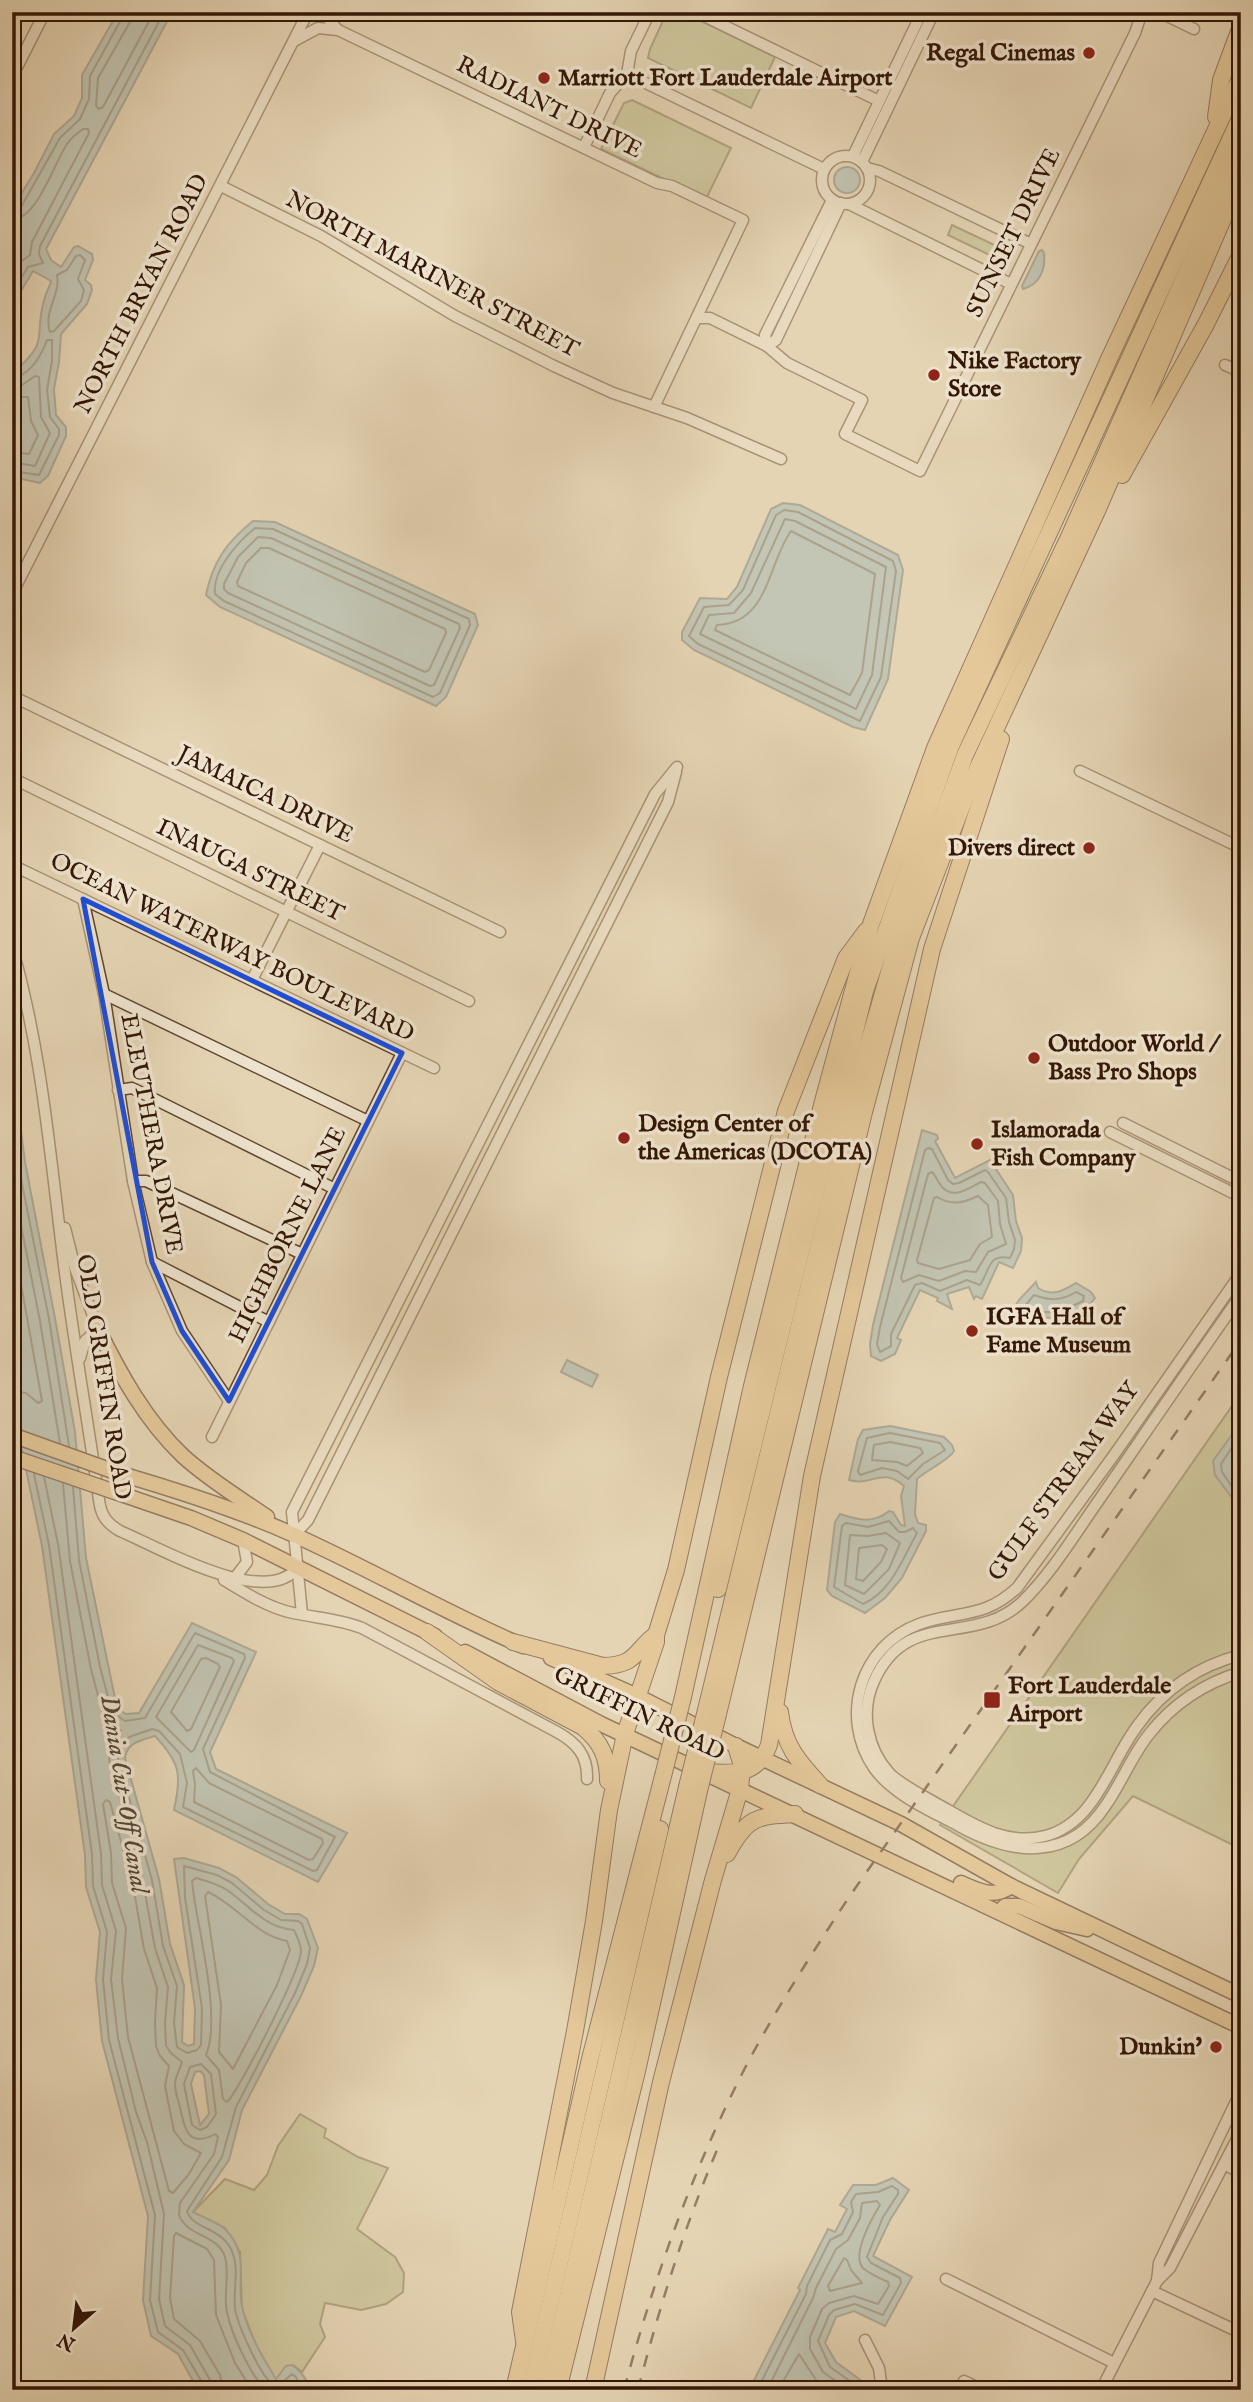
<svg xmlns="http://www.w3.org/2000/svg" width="1253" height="2402" font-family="'IM FELL English',serif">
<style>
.green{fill:#b8bc8a;stroke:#766948;stroke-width:2}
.water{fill:#99b6b6;stroke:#70766f;stroke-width:2;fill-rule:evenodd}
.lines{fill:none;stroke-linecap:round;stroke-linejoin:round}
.shore{stroke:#66665e;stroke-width:2}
.minor-casing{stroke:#604630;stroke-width:13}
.major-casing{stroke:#331605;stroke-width:17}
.highway-casing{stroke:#331605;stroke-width:18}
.minor{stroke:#eee3ce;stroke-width:10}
.major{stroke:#e2ba7a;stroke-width:14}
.highway{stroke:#e2ba7a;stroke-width:16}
.rail{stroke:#331605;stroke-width:2.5;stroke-dasharray:12 12;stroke-linecap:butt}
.major-bridge-casing{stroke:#331605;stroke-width:17;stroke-linecap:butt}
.highway-bridge-casing{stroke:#331605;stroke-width:18;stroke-linecap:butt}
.major-bridge{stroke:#e2ba7a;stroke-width:14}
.highway-bridge{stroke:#e2ba7a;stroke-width:16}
.marked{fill:none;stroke:#1d4ed8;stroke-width:5;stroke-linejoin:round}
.poi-dot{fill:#8f2418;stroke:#eee3ce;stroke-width:2.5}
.labels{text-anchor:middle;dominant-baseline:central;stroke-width:7;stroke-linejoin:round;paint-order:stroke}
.poi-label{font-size:24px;font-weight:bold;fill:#331605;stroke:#eee3ce;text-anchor:start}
.street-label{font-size:24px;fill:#331605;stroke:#eee3ce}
.water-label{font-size:26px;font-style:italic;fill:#52463a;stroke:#eee3ce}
</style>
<rect width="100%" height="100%" fill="#e5d4b3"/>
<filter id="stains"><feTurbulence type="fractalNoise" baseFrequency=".00286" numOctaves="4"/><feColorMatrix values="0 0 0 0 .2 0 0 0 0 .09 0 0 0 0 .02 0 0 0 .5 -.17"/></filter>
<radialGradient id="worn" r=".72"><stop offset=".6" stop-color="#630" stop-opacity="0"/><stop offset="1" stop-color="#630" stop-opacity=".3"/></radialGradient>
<g class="green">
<path d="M667,12H683L775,57L751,108L648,58L650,49Z"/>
<path d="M632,100L731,148L706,199L601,149L624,103Z"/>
<path d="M952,225L1005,250L1000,260L948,235Z"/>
<path d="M1241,1393V1849L1133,1796L1079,1859L1058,1893L940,1825Z"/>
<path d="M300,2114L326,2129L324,2137L358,2157L388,2168L357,2229L395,2257L404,2273L403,2292L386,2304L361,2310L325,2303L320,2324L325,2337L302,2372L293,2365L276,2380L259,2353L242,2309L240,2252L225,2228L193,2212L225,2179L254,2190L267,2175L278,2146Z"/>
</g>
<g class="water">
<path d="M118,12H172L46,249L51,260L61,267L74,247L78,246L92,254L93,260L85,280L91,285L92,290L87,304L61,334L59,362L54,389L56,415L66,427V436L48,476L40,483L12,477V373C53,340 32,337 45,297C46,292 50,287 51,281L33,271L12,306V209L34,173L54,134L74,116L82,98V75Z"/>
<circle cx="847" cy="180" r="13"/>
<path d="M1039,251L1042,250L1044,253C1046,270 1039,285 1023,289L1022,286Z"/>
<path d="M783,503L800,505L898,555L903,570L888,679L865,730L853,727L694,650L682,640V632L700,598L727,599L737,587L771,509Z"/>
<path d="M253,521L275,522L475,614L478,625L446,697L436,706L220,607L206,595C213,561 227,542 253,521Z"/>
<path d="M12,1062L25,1162L55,1318L75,1432L86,1558L117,1708L126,1714L139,1713L192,1623L256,1652L210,1752L216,1769L347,1833L318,1882L174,1810C182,1774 180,1763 155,1736C142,1740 127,1742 125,1758L159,1879L170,1944L184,1985L182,2042L188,2046L194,2044L195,2008L174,1859L184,1858L219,1868L236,1877L268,1904L285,1914H299L307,1919L318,1948L314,1966L301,1996L242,2110L229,2160L193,2212C203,2218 218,2222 226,2230C251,2256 235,2282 243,2311C250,2336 263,2358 276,2379L286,2366L292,2365C300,2371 309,2379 307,2390H198L178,2354L151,2336L143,2300L148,2216L102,2041L96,1979L100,1932L86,1887L85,1855L42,1546L12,1402ZM200,2071L204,2075L209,2114L200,2125L191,2084L195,2072Z"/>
<path d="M922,1130L937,1135L938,1139L935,1141L955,1178L990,1160L1013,1195L1016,1221L1022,1238L1021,1251L1013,1268L999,1262L982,1299L976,1296L974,1299L969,1287L947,1294L952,1309L937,1301L938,1298L920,1290L897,1338L901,1340L895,1354L881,1361L871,1356L870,1344L873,1325Z"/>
<path d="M1036,1282L1038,1288C1053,1297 1062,1291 1076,1283L1091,1292L1095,1298C1076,1324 1040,1321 1013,1309L1019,1300Z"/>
<path d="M567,1360L598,1375L592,1387L561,1372Z"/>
<path d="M1241,1422V1510L1215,1475L1213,1461Z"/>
<path d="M890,1426L944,1437L952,1445L954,1451C949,1460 927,1470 917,1479L915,1514L918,1523L926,1525V1531L902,1578L885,1598L865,1613L832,1596L827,1590L835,1522L840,1514C858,1520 873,1524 889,1511L893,1512L901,1525L905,1526L901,1496L904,1486C881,1466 873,1487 849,1480L858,1439L863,1430Z"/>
<path d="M893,2178L909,2190L890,2220L873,2256L912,2277L885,2326L854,2311L836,2317L825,2343L836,2362L874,2390H749L800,2290L798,2288L828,2229L835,2232L847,2209L840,2205L853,2185H876Z"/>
</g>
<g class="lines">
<g class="shore">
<path d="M132,12L130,22L98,78L96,106L99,109L103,107L154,12"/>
<path d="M12,211L21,207L60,138L80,119L89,99L90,76L122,18L123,12"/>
<path d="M12,220C38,218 54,163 67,144C71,138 77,133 83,129H88L89,133L32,242L30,255L20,262L12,275"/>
<path d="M80,255L85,260L78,279L84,290L81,301L54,331L50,332C43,312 61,294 57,275L67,270L76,256Z"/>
<path d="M12,292L28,267L43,263L39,254L40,246L164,12"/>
<path d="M12,378C31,375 41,356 47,340H52V361L47,390L50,417L59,429V435L39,475L12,471"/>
<path d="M12,387L22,385L35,376L39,377L41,417L50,433L35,466L12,462"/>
<path d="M12,397H28L31,421L38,435L29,454L12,452"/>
<path d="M784,510L798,512L893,561L896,571L881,677L860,721L698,644L689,636L704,607L729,605L743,590L776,515Z"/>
<path d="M785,519L795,521L886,567L872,675L856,709L700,634L709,615L734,613L751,593Z"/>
<path d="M255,528L273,529L469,619L470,625L440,693L433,697L224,601L215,594C212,570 238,542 255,528Z"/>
<path d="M791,531L875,574L862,673L850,695L715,630L717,625C769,623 767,565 791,531Z"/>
<path d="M258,537L271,538L459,624L460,628L434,685L430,686L228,593L224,589V584L238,557Z"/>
<path d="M261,548H269L445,629L446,633L429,670L425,672L238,586L237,582L246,563Z"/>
<path d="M12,1118L18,1164L49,1319L69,1446"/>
<path d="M928,1148L932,1149L948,1180L953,1184L959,1183L985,1170L988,1172L1006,1198L1009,1222L1015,1240L1014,1249L1010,1258C988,1253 990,1270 980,1285L967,1280L940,1291L922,1283L915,1285L891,1334V1346L880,1352L877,1344L880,1327L925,1150Z"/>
<path d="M932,1172C936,1176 938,1182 942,1187C954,1200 969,1188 981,1182L985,1183L998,1201L1000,1224L1006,1244L988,1252L976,1272L965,1271L939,1281L919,1275L903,1282L901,1278L928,1174Z"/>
<path d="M12,1180L40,1321L60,1443"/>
<path d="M978,1196L988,1205L992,1237L980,1244L970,1260L939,1269L918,1263L917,1260L934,1198L937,1197C952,1206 963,1203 978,1196Z"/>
<path d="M12,1234L42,1401L38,1403L26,1393L12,1391"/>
<path d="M1076,1292L1084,1296L1083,1301C1066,1310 1042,1318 1025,1306L1034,1295C1050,1301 1061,1301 1076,1292Z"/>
<path d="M890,1433L940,1443L945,1450L923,1464L908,1479L897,1471L882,1468L860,1475L858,1471L867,1438Z"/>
<path d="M1241,1434L1221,1464L1222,1472L1241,1500"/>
<path d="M890,1442L920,1448L923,1453L907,1466L897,1462L872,1460L874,1445Z"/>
<path d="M34,1474L49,1545L92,1854L93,1886L107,1932L103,1979L109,2040L155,2215L150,2300L158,2332L183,2350L203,2384V2390"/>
<path d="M44,1477L58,1544L101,1854L102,1885L116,1931L111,1979L118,2038L136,2112L147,2142L164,2214L159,2299L165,2326L190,2345L210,2380L212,2390"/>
<path d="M63,1484L70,1561L91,1669L103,1715L121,1731L111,1745L109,1760L143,1882L155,1948L168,1987L165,2023L166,2046L171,2053L182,2062C180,2069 175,2077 175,2084C175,2092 178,2100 180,2107C184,2128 188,2149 215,2134L218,2137L214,2154L180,2203L179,2215C187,2237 218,2234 225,2257C230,2275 223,2295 227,2312C231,2334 250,2373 265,2390"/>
<path d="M73,1487L79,1560L100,1667L112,1712L125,1721L145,1718L195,1633L244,1654L245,1658L203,1749L210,1772L335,1837L317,1870L313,1871L183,1807L187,1783L180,1754L159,1731L152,1729L129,1737L120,1747L118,1759L152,1880L163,1946L177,1986L174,2023L177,2047L187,2053L197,2050L201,2045L202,2008L185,1898L184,1866L217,1875L232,1883L264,1910L281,1920L298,1921L302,1924L310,1948L307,1964L295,1993L236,2107L222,2157L187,2211C193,2230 224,2227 233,2254C239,2270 233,2291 235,2308C237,2324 258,2370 270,2382C273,2386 274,2385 279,2385L292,2374L296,2377L301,2390"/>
<path d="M889,1521L899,1532H905L913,1528L917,1533C903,1558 891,1592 863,1604L834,1587L842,1526L846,1523L868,1527Z"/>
<path d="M886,1533L900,1543L889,1569L864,1594L845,1585L850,1535L868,1536Z"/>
<path d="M882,1545L887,1549L881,1562L863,1581L856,1579L859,1548Z"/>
<path d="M198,1645L232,1658L234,1661L194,1750L191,1752L156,1717Z"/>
<path d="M206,1658L218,1664L220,1667L191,1729L187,1731L171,1712L201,1659Z"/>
<path d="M196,1768L209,1783L322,1839L323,1843L313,1859L309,1860L194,1802L195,1784L193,1771Z"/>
<path d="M106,1800L110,1802L133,1885L144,1949L157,1988L155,2022L156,2046L160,2056L169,2066L165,2086L174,2131L184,2144L201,2153L189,2174L173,2193L169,2191L128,2037L122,1979L126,1928L112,1883L111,1853L103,1804Z"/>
<path d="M196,1878C207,1881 218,1884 227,1890C250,1906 265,1928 294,1930C297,1936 301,1944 301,1951C301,1969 240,2089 227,2102L223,2099L219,2070L206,2055C221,2019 200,1937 194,1897L192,1881Z"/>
<path d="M208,1892C237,1905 255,1935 287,1941L290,1950L277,1985L233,2069L219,2052L221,2005L205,1896Z"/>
<path d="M201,2064L211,2074L216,2114L207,2127L200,2130L192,2125L184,2084L190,2067Z"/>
<path d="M844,2258L847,2260L851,2270L862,2283L830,2291L828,2286Z"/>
<path d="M223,2390L220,2375L200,2341L174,2319L170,2298L174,2236L176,2233L207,2249L214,2260L216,2315L235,2363L252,2390"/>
<path d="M757,2390L806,2294L807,2286L830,2240L842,2234L853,2212L851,2202L856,2194L878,2192L892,2186L898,2190V2194L883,2217L867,2257L871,2263L900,2278L901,2283L883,2315L855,2304L834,2310L829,2315L818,2341L830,2367L863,2390"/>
<path d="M767,2390L813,2298L816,2288L836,2249L848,2240L860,2218L862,2203L877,2201L880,2205C872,2218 851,2255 863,2268C869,2274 880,2278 888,2282L889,2286L878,2304L854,2296L829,2303L822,2309L810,2337V2349L823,2372L848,2390"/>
<path d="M778,2390L799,2354L816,2380L829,2390"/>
</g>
<g class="minor-casing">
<g id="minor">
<path d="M322,12L338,30"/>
<path d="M696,12L879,101"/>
<path d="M1159,12L1194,29"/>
<path d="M294,41L318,28L338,30L657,183L672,186L743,220L654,407"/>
<path d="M627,74L824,169"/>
<path d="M12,77L45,12"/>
<path d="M584,147L610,93L627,74L631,51L650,12"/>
<circle cx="846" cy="180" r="24"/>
<path d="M853,156L922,12"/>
<path d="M862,162L934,12"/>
<path d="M867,168L879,171L1031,244"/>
<path d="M221,186L321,236L455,316L554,366L613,393L687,418L781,459"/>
<path d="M849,204L1011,284"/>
<path d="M697,318H710L767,346L787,363L862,400L845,434L920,471L1135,33L1142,12"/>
<path d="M767,346L776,340L841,203"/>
<path d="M767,346L765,335L832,200"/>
<path d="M1225,365L1241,372"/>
<path d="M12,594L308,12"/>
<path d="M12,696L500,932"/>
<path d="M1080,771L1241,848"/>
<path d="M12,778L469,1001"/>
<path d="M12,865L434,1068"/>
<path d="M83,899L104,994L133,1181L152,1262L182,1331L229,1401"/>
<path d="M12,947C40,1043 49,1143 61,1241C71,1328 87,1414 99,1500C101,1515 106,1523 120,1531C158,1547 266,1610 298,1567"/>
<path d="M252,980L320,845"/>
<path d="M104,994L368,1121"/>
<path d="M118,1090L132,1088L335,1189"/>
<path d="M1123,1123L1241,1182"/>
<path d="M1110,1132L1241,1197"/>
<path d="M133,1181H146L302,1254"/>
<path d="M65,1228L75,1268L98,1329L85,1341L80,1358"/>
<path d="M152,1262L269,1322"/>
<path d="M1241,1273L1114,1455L1017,1588C982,1620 958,1610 919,1624C860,1646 839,1717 874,1768C894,1796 932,1811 961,1827C1013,1855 1069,1862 1106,1805C1122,1782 1132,1755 1150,1733C1174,1703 1205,1683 1241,1672"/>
<path d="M1241,1295C1193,1363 1146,1432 1099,1500C1075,1534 1052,1573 1022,1602C973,1648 907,1607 874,1681C860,1712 867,1749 890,1774C902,1785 918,1793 932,1801C967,1820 1002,1847 1045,1836C1096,1823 1109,1763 1138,1725C1163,1690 1199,1665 1241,1655"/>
<path d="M212,1437L402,1053"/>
<path d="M294,1535L308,1520L668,802L676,772"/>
<path d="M234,1579L247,1562L243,1540"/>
<path d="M224,1580C245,1593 269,1608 293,1613C317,1618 339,1619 362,1628L557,1732C577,1743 588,1756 587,1779"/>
<path d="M302,1614L292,1512L655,794L677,767"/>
<path d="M1224,2164L1241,2173"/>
<path d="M946,2279L1114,2363"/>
<path d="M1157,2281L1159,2263L1241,2091"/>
<path d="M1152,2291L1241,2333"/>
<path d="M865,2340L879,2368L882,2390"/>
<path d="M959,2390L964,2381L983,2390"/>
<path d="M1101,2390L1157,2281L1170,2268L1241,2131"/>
</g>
</g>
<g class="major-casing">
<g id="major">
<path d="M98,1329C120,1374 146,1421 183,1456C208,1479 238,1497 267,1517"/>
<path d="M121,1474C179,1491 236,1509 292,1534C370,1569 444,1612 523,1646"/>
<path d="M118,1493L191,1518L243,1540L435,1636"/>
<path d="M465,1652L601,1724L1241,2027"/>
<path d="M551,1658L637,1696L736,1746L901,1824L1011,1886L1241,1996"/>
<path d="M961,1883C979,1891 994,1899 1011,1886"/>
<path d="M1000,1912L1005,1906H1019L1056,1922L1087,1929"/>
</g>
</g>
<g class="highway-casing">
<g id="highway">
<path d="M1216,117L1221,80L1241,26"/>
<path d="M1122,475L1206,324L1241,254"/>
<path d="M718,1589L865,991L950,748L1241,116"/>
<path d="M427,1632L498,1682L583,1727C601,1742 608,1757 608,1781"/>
<path d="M513,1642L603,1666C636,1665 633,1653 654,1636"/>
<path d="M683,1697L752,1386L822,1105L871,924L935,748L1109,359L1241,76"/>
<path d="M706,1710L864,1059L900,934L965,755L1069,537L1241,150"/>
<path d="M780,1712C784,1745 797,1760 820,1785"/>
<path d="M718,1714L864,1112L911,938L972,780L1097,511L1241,177"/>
<path d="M705,1772C734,1774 757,1776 769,1745L812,1476L932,949L1001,739"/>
<path d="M727,1854C747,1817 756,1816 795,1814"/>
<path d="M524,2341L520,2312L575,2031L594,1921L609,1810L625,1734L656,1642V1635L676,1570L719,1377L786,1111L846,958L866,931"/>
<path d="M514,2390L590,2059L663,1776"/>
<path d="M530,2390L660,1829"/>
<path d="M546,2390L687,1787"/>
<path d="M558,2390L637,2071L699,1791"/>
<path d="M593,2390L661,2082L713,1880L740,1789L742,1766L736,1746"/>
</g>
</g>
<use href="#minor" class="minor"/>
<use href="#major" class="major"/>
<use href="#highway" class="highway"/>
<g class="rail">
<path d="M624,2390C654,2277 693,2169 746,2066C777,2007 813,1952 849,1897L1241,1340"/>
<path d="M638,2390C659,2308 684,2228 717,2150"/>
</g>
<g class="major-bridge-casing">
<g id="major-bridge">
<path d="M12,1435L121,1474"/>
<path d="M12,1457L118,1493"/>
</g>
</g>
<g class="highway-bridge-casing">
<g id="highway-bridge">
<path d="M663,1776L683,1697"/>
<path d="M687,1787L706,1710"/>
<path d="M699,1791L718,1714"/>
</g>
</g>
<use href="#major-bridge" class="major-bridge"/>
<use href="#highway-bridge" class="highway-bridge"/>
</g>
<path d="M0 0H1253V2402H0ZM83,899L402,1053L229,1401L182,1331L152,1262Z" fill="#e5d4b3" fill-opacity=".55" fill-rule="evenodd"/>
<path class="marked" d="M83,899L402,1053L229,1401L182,1331L152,1262Z"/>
<g class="poi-dot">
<circle cx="1089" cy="53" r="7"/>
<circle cx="544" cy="78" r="7"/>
<circle cx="934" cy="375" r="7"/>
<circle cx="1089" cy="848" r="7"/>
<circle cx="1034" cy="1058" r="7"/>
<circle cx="624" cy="1138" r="7"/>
<circle cx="977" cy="1144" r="7"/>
<circle cx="972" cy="1331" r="7"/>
<rect x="983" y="1691" width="18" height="18" rx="3.5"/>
<circle cx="1216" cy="2047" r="7"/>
</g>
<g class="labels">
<g class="poi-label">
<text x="1075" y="53" text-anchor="end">Regal Cinemas</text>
<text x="558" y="78">Marriott Fort Lauderdale Airport</text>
<text x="948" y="361">Nike Factory<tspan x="948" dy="28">Store</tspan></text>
<text x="1075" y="848" text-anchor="end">Divers direct</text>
<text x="1048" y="1044">Outdoor World /<tspan x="1048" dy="28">Bass Pro Shops</tspan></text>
<text x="638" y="1124">Design Center of<tspan x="638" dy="28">the Americas (DCOTA)</tspan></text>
<text x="991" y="1130">Islamorada<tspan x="991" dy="28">Fish Company</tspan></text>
<text x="986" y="1317">IGFA Hall of<tspan x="986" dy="28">Fame Museum</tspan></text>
<text x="1008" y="1686">Fort Lauderdale<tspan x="1008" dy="28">Airport</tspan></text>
<text x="1202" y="2047" text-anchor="end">Dunkin'</text>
</g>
<g class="street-label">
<text transform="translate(549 108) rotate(26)">RADIANT DRIVE</text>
<text transform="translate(1014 233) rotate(-64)">SUNSET DRIVE</text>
<text transform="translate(432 275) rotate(28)">NORTH MARINER STREET</text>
<text transform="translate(142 294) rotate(-63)">NORTH BRYAN ROAD</text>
<text transform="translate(265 795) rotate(26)">JAMAICA DRIVE</text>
<text transform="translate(250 871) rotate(26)">INAUGA STREET</text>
<text transform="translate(232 948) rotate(26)">OCEAN WATERWAY BOULEVARD</text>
<text transform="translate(151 1134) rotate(79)">ELEUTHERA DRIVE</text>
<text transform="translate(288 1235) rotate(-64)">HIGHBORNE LANE</text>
<text transform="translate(103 1377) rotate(81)">OLD GRIFFIN ROAD</text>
<text transform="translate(1064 1482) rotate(-54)">GULF STREAM WAY</text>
<text transform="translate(639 1714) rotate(26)">GRIFFIN ROAD</text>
</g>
<g class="water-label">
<text transform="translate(124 1794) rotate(81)">Dania Cut-Off Canal</text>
</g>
</g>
<rect width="1253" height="2402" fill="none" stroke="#e5d4b3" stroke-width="42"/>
<rect x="14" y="14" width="1225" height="2374" fill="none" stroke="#331605" stroke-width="3.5"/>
<rect x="21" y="21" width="1211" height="2360" fill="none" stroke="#331605" stroke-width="2"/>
<g transform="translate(74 2328) rotate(208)" stroke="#eee3ce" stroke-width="5" paint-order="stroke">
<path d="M0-5L12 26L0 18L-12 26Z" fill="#331605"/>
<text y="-10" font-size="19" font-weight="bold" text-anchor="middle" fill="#331605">N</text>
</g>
<rect width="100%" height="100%" filter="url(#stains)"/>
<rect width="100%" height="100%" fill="url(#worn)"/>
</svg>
